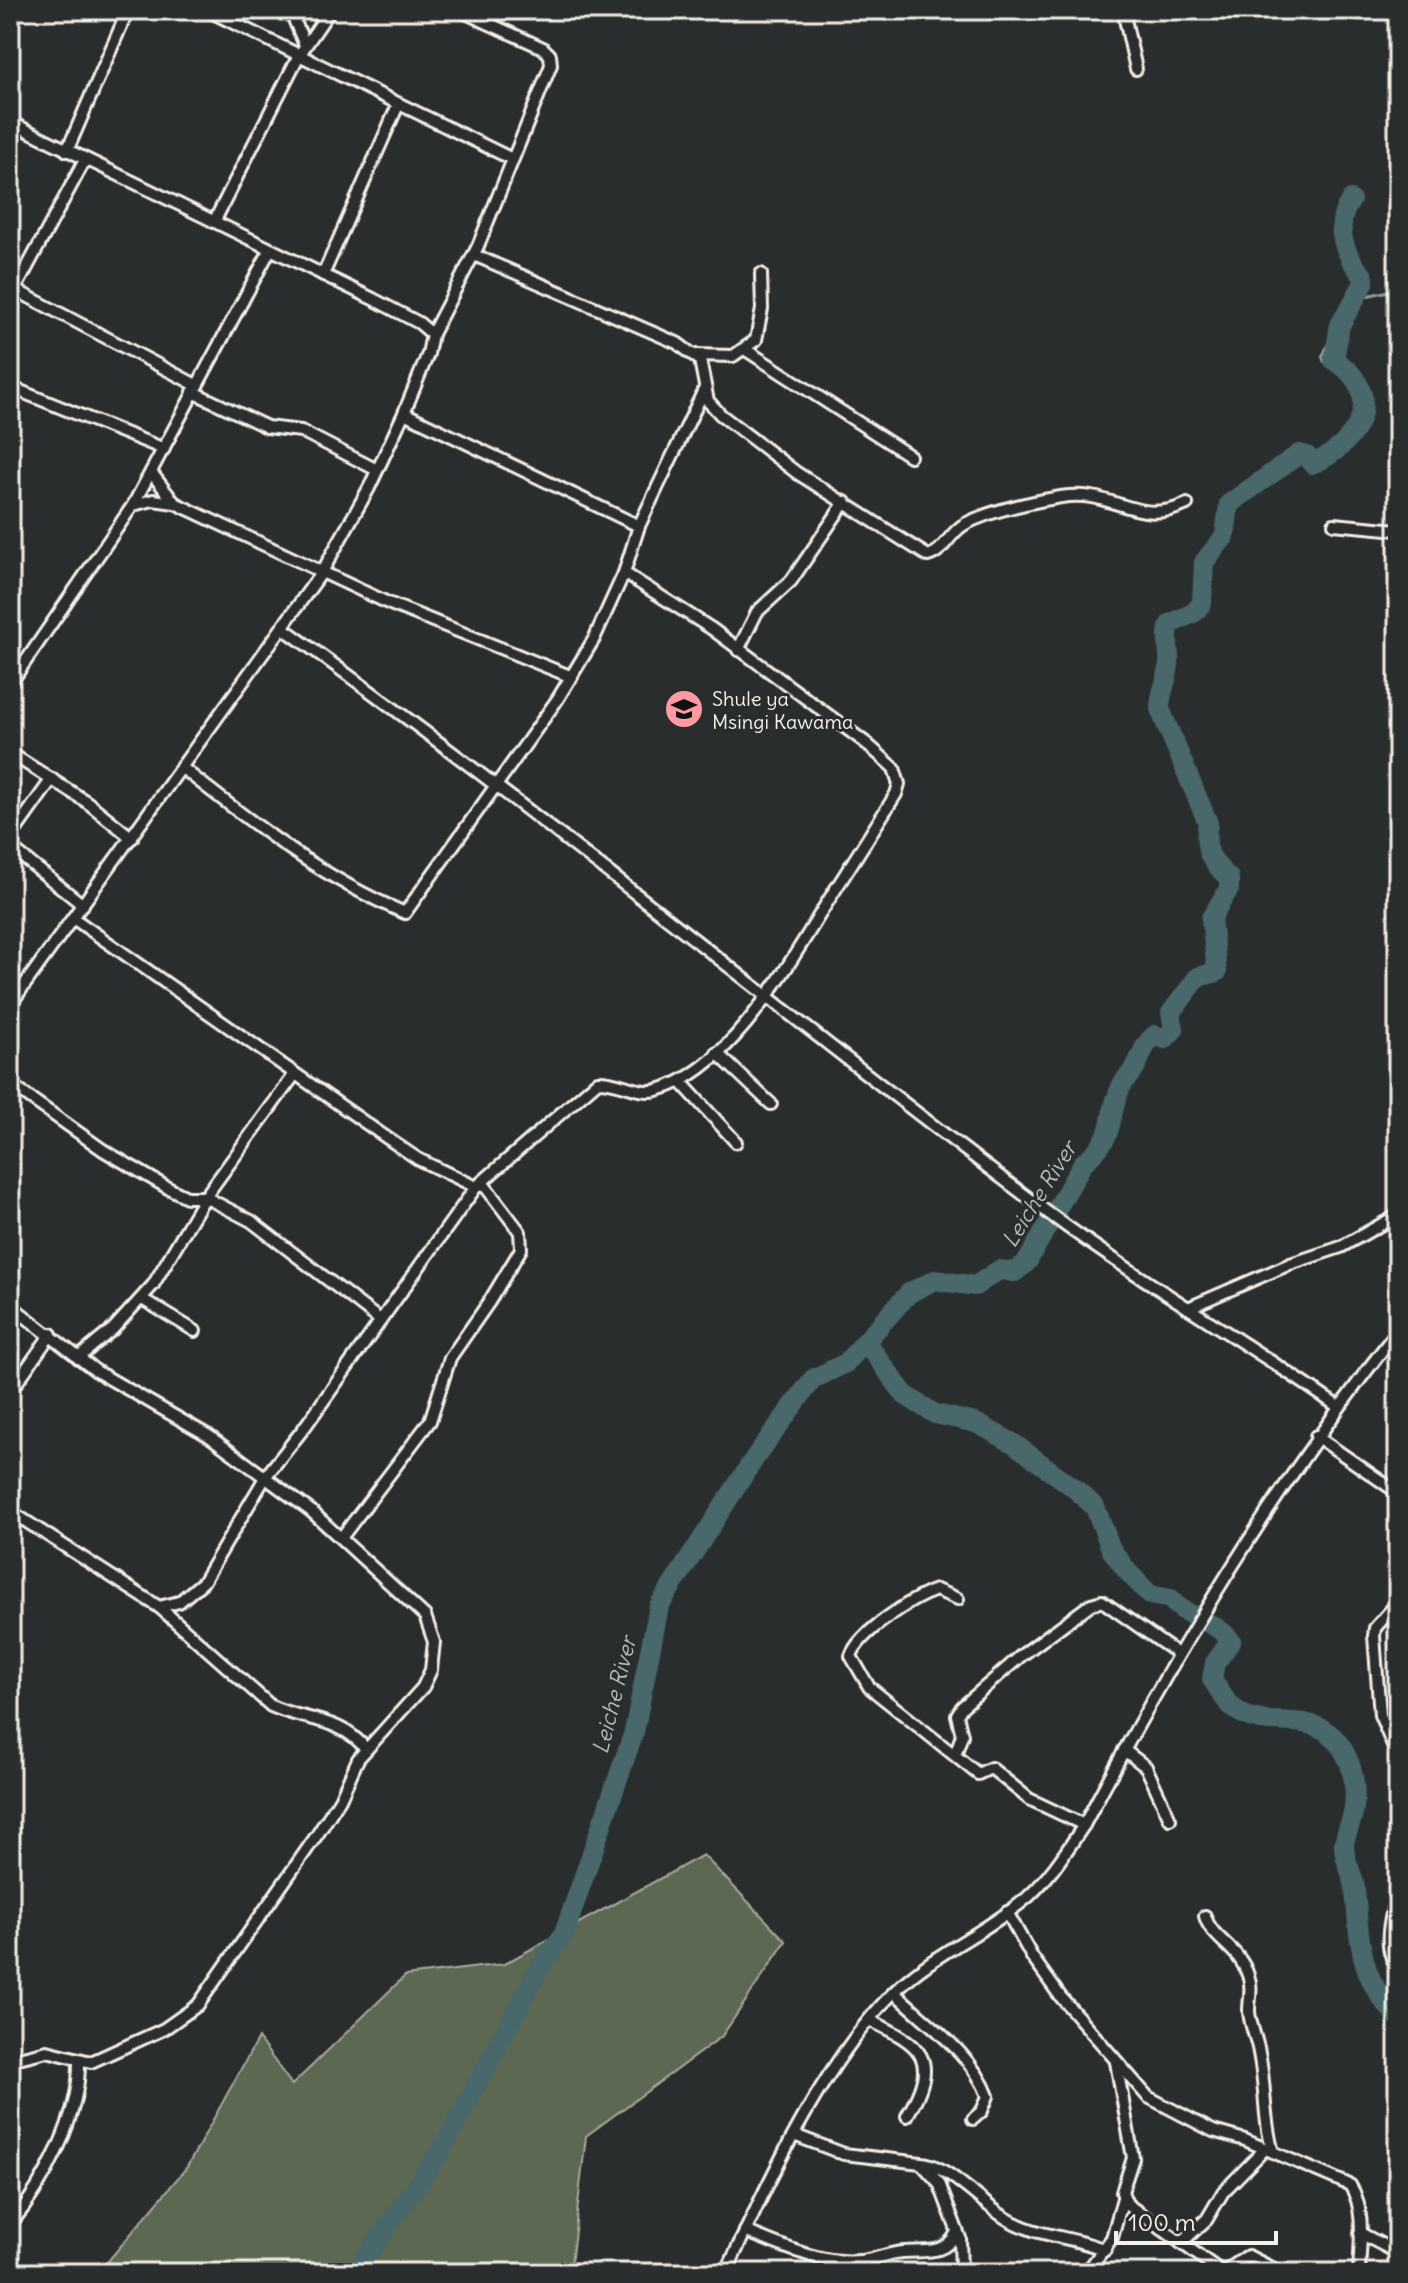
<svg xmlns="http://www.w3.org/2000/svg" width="1408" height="2283" font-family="Delius,sans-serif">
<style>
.grass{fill:#5b6851;stroke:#a8ac9c;stroke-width:2}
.wetland{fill:url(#wetland-marsh);stroke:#a8ac9c;stroke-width:2}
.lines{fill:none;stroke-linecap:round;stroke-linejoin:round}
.stream{stroke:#8d9e9e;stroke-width:3}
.river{stroke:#49676c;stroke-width:20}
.street-casing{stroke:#f4f1e8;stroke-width:16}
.street{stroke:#2a2d2e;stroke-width:10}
.labels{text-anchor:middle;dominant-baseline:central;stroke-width:6;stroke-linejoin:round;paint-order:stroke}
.poi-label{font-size:20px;fill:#f4f1e8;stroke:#2a2d2e;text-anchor:start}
.water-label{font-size:22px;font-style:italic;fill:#b0bab6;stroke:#2a2d2e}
</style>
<defs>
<pattern id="wetland-marsh" width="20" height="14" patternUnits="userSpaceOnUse" patternTransform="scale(2)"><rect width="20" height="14" fill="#5b6851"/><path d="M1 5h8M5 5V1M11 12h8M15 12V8" fill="none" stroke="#737e6a"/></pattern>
</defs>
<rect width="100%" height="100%" fill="#2a2d2e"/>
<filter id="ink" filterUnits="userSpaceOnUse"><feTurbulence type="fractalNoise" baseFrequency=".0125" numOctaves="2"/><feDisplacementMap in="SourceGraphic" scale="16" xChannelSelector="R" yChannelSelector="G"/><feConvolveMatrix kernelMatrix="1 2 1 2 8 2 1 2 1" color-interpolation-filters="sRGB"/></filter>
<g filter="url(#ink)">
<path class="grass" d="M703,1855L786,1941L722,2036L586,2136L570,2273H98L187,2167L258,2038L292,2085L405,1976L504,1964Z"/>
<path class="wetland" d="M1335,320L1345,328V347L1340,352L1357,378L1354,381L1339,366L1324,362L1322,357L1328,343L1335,342L1330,329Z"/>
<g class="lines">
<path class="stream" d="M1357,298L1398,289"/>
<g class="river">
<path d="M866,1342L905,1395L935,1414L976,1423L1013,1443L1073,1487L1095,1507L1111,1549L1127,1571L1150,1595L1171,1599C1181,1616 1215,1619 1231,1641L1215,1663L1212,1679C1220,1691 1226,1704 1239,1712C1275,1735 1324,1700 1349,1762C1355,1778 1357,1800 1352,1817C1350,1826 1344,1837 1344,1846C1344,1860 1353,1874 1355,1888C1359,1937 1359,1981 1398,2016"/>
<path d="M355,2273L442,2149L538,1971L564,1934L634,1732L659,1606L756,1456L813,1379L846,1363L909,1293L935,1280L975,1286L999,1270L1015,1272L1027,1262L1083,1163C1120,1133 1105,1120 1121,1087C1124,1079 1132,1074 1136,1066C1143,1053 1143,1045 1155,1035L1165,1039L1174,1029L1171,1013L1198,977L1217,972L1211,918L1229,889V878C1210,861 1203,849 1208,823L1160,709C1160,690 1169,678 1169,664C1170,649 1165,638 1170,624L1195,612L1202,603L1204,562L1225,536L1229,504L1299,454L1307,456L1312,464C1360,444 1387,393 1334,360L1340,325L1364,283V277C1345,256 1332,226 1351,200"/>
</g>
<g class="street-casing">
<g id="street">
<path d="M207,10L512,159"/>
<path d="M290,10L305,45"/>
<path d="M1123,10L1136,69"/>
<path d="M10,17L13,10"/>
<path d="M10,122L373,299L419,323L432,334L428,354L404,413L369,488L322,572L10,1005"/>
<path d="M67,151L128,10"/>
<path d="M214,222L298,57L330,10"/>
<path d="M474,255L677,343L700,360L708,401L721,415L797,473L928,556C944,552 950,532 965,524C992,510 1031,502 1061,497C1113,488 1136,528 1187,504"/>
<path d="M323,275L398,105"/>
<path d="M10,287L196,385"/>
<path d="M10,299L85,160"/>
<path d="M432,334L478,246L551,65L550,55L543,48L459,10"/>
<path d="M746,350L910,456"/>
<path d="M695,355L733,356L756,340L762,309L761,274"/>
<path d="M10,387L164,449"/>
<path d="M193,392L267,427L301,431L377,470"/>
<path d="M404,413L639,526"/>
<path d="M151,472L174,502"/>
<path d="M133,505L153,500L175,503L388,603L572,677"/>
<path d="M1334,524L1398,530"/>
<path d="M283,628C544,814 790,1020 1047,1212C1141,1282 1242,1339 1337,1406"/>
<path d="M738,650L757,612L791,581L845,502"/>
<path d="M10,684L133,505L270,250"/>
<path d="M10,753L87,802L132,838"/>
<path d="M181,767C252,823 321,878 405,913L557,700L594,639L624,573L639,526L704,390"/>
<path d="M10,838L52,779"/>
<path d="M10,847L83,905"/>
<path d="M73,918L387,1138L418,1159L476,1187"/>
<path d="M717,1053L771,1104"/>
<path d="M681,1082L736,1142"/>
<path d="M10,1084L103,1150L168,1188L187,1197H205L251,1221L380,1320"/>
<path d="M142,1299L195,1331"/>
<path d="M10,1305L96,1371L209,1436L311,1511L425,1616L434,1642L431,1670L423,1687L358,1759L340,1799L317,1835L198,2005L164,2029L91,2062L47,2051L10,2060"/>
<path d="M1188,1308L1290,1264L1341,1247L1398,1215"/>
<path d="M78,1358L113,1329L153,1285L205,1197L295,1074"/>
<path d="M10,1392L51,1334"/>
<path d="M1316,1436L1398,1493"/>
<path d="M10,1511L159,1607L271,1706C305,1722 339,1716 366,1749"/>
<path d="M341,1538L430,1421L450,1358L489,1302L521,1249L520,1232L482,1182"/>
<path d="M958,1599L936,1590C913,1598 859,1632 851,1656L869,1687L978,1774L991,1768L1029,1799L1084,1825"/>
<path d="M1398,1602L1375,1628L1374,1636L1380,1715L1398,1758"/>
<path d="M159,1607L179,1602L203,1582L266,1476L304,1428L476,1187L598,1081C618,1080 638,1095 657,1090C731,1072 792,958 830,898C852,863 874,829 896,794L899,784L894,768L866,743L712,629L624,573"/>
<path d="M1124,1750L1146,1767L1170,1819"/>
<path d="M955,1755L962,1735L957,1715L962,1707L1022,1655L1091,1604L1102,1601L1178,1654"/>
<path d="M1398,1891C1391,1916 1381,1946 1398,1969"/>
<path d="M1007,1912L1032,1957L1060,1996L1148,2097L1213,2131L1245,2140L1350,2185C1366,2209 1360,2245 1359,2273"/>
<path d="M1205,1916C1211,1939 1239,1947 1248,1975C1253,1988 1249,1998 1249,2011C1250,2026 1257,2039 1259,2053C1266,2086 1263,2119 1273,2152"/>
<path d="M894,1992C926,2023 972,2053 988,2096L982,2111L973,2119"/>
<path d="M869,2020C922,2045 941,2058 907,2116"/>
<path d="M1116,2062L1133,2158L1122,2192L1127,2204L1219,2270H1227L1248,2256L1282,2273"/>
<path d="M794,2135L844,2154L921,2163L939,2183L960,2238L961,2273"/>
<path d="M921,2163C945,2163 982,2203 1004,2217C1035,2237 1072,2236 1105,2250"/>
<path d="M10,2225C45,2183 80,2116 79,2062"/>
<path d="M745,2231C780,2245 822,2265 860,2261C874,2260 888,2253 903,2252C925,2250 945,2256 957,2232"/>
<path d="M1360,2233L1398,2253"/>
<path d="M1181,2243L1207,2219L1223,2192L1265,2149"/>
<path d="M726,2273C767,2183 824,2061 894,1992C933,1953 986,1933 1028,1897C1051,1876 1067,1850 1084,1825C1176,1651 1276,1485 1398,1330"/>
<path d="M1086,2273L1112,2238L1123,2198"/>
</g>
</g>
<use href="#street" class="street"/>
</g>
</g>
<defs>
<g id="school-disc" transform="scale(2)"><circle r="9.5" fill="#ff9aa2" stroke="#2a2d2e"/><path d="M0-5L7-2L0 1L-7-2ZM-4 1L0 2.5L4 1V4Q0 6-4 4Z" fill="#111"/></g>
</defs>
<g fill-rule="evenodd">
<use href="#school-disc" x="684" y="709"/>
</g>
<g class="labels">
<g class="poi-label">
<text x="712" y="698">Shule ya<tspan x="712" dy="23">Msingi Kawama</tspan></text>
</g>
<g class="water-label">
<text transform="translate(1039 1194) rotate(-58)">Leiche River</text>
<text transform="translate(614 1695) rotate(-76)">Leiche River</text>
</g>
</g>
<rect width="1408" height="2283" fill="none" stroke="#2a2d2e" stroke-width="40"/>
<rect x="20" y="20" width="1368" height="2243" fill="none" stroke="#f4f1e8" stroke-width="3" filter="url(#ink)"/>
<path d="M1116 2231v12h160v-12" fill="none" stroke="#f4f1e8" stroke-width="4"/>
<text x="1128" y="2231" font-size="24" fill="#f4f1e8" stroke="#2a2d2e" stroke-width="6" paint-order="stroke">100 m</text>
</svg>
